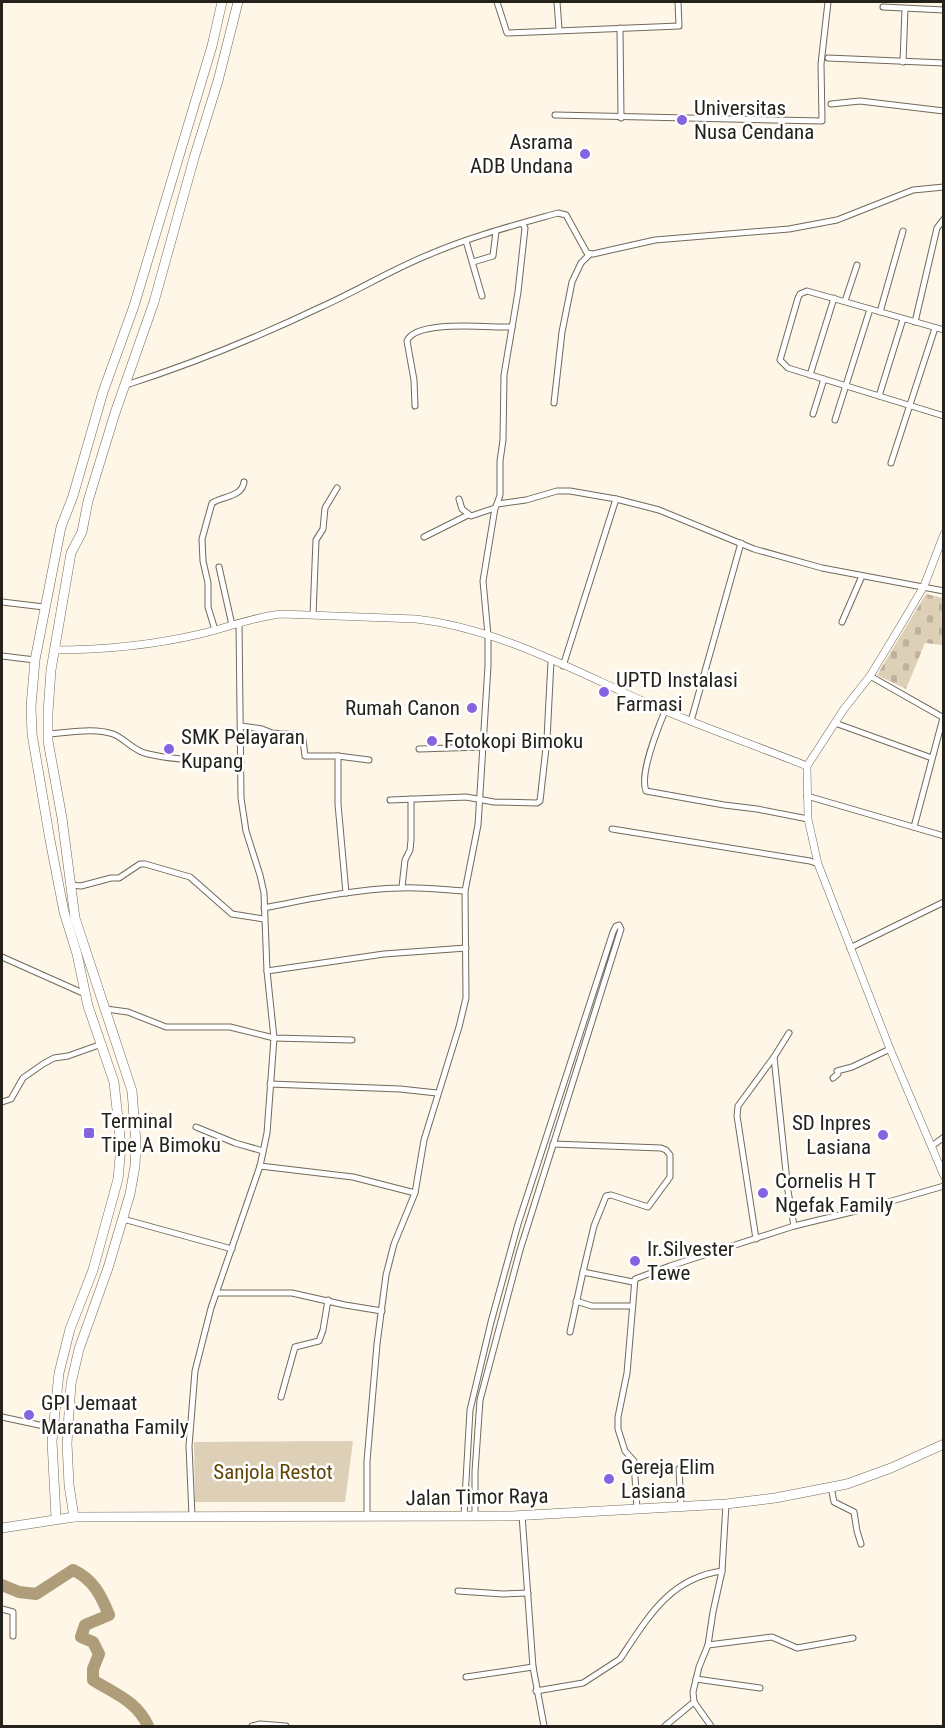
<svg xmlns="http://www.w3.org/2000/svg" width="945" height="1728" font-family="'Roboto Condensed',sans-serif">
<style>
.cemetery{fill:url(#cemetery-stones)}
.park{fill:#ddd0b7}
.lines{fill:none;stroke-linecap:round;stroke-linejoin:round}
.river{stroke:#af9d7a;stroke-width:12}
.minor-casing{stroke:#716a5d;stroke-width:7}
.tertiary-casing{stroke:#716a5d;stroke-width:8}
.trunk-casing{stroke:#716a5d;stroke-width:10}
.minor{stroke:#fff;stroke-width:5}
.tertiary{stroke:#fff;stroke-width:7}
.trunk{stroke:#fff;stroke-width:9}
.poi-dot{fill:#8664e0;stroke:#fff;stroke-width:2}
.labels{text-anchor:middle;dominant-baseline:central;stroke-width:5;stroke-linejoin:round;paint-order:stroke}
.poi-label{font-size:21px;fill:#25221c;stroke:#fff;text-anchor:start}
.park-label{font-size:21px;fill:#614605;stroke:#fff}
.street-label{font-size:21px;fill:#25221c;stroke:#fff}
</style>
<defs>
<pattern id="cemetery-stones" width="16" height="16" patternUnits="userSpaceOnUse" patternTransform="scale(1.5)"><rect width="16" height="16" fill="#ddd0b7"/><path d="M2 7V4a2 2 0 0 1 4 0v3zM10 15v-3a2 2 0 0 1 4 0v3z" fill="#beb29d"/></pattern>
</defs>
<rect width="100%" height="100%" fill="#fef6e7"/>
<path class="cemetery" d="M926,594L943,598V645L925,643L906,689L877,675Z"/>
<path class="park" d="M353,1441L345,1502H195L194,1442Z"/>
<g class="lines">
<path class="river" d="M2,1585L19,1592L36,1594L73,1570C93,1579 101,1595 109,1615L85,1625L81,1637L93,1642L99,1654L93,1669V1680C115,1694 137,1701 148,1726"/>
<g class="minor-casing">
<g id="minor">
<path d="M497,2L507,33L679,26L678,2"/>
<path d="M557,2L559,29"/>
<path d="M883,7L944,10"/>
<path d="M620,28L621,118"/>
<path d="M828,58L944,63"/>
<path d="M903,62L905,9"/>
<path d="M831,104L860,101L944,111"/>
<path d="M555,115L822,121L821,64L828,2"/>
<path d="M466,241L482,296"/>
<path d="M473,262L493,256L496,231"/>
<path d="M845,301L857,265"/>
<path d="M880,312L903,231"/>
<path d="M915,322L937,228L944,219"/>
<path d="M944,330L807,291L800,294L798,298L780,360L788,368L944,416"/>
<path d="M810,375L834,298"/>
<path d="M126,385C192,364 258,337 321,307C357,291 391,270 428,255C469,237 515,225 558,213L566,215L587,253L593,254L655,240L789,229L837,220L913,190L944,187"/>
<path d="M879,396L903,319"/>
<path d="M554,403L562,332L572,282L581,263L590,254"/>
<path d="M415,406L414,380L407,341C416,319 490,328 512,327"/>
<path d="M813,414L824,379"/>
<path d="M835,420L870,309"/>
<path d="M891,463L935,328"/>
<path d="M459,499L462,509L471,516L495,508"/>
<path d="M497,504L500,495V461L503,440L504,375L518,292L525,228L523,224"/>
<path d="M424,537L468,515"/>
<path d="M219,567L232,625"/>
<path d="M2,602L44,607"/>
<path d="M313,615L316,540L323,529L325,508L337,488"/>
<path d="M842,622L862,576"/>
<path d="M215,630L208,607V583L203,561L202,539L212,503C223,496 242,497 244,482"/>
<path d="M2,656L35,660"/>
<path d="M563,666L616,499"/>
<path d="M870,676L944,718"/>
<path d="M665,711C658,728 639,774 646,791L724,805L757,809L808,819"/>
<path d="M691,721L741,543"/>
<path d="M835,723L932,758"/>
<path d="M241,726L262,729L272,733L299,735L303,740L305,756H338L369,760"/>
<path d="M48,734C68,733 93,727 113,734C126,739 133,751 148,754C178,761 210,760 241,762"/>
<path d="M419,749L482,747"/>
<path d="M338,756V804L346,893"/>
<path d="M807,796L944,836"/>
<path d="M390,800L466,797L494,802L537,803L540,801L547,739L551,661"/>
<path d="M914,827L943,718"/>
<path d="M612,829L810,861L818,864"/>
<path d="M71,885L81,886L111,878H119L140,864H145L190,877L232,914L264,919"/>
<path d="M402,887L405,860L410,850L411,840V799"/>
<path d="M264,908C309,899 355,889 401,888C422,887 444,890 465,891"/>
<path d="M850,948L944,902"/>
<path d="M2,957L85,994"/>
<path d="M267,971L384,954L466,948"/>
<path d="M106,1009L128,1012L166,1027H230L274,1038L352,1040"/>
<path d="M774,1057L789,1033"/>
<path d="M833,1078L838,1074L837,1071L852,1067L890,1049"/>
<path d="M270,1084L400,1089L437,1093"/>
<path d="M2,1102L11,1099L23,1078L43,1064L54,1058L68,1056L99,1045"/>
<path d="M196,1127L235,1143L263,1151"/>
<path d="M553,1144L661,1148L666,1150L670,1155V1177L648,1207L611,1195L606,1196L594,1226L583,1272"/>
<path d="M932,1146L944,1137"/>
<path d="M260,1166L353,1177L415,1193"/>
<path d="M123,1219L232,1249"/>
<path d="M756,1239L737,1116L738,1106L774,1057L788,1191L794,1226"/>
<path d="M217,1293H292L345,1305L382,1311"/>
<path d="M576,1301L592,1306H632"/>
<path d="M570,1332L583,1272L633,1282"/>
<path d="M281,1397L295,1347L319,1341L323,1330L328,1300"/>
<path d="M2,1417L53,1428"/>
<path d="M679,1469L681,1507"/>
<path d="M831,1487L834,1502L854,1512L857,1531L861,1544"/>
<path d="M637,1509L634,1461L625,1451L618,1429V1417L627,1373L635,1279L670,1266L794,1226L864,1209L944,1186"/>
<path d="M522,1515L533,1667L544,1726"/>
<path d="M192,1516L189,1446L195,1371L211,1308L260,1166L267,1133L274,1038L267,971L264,893L260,875L246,831L241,798L239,623"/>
<path d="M367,1516V1461L377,1344L386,1275L394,1244L415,1193L424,1140L459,1027L466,998L465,891L478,825L488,666V635L483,581L495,508L497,504L526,500L557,491H570L616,499L659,510L754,549L822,568L944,591"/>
<path d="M464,1516L470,1410L491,1322L518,1224L613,932L616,926L619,925L621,929L520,1250L480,1400L475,1472V1516"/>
<path d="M458,1591L503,1594L528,1593"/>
<path d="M2,1609L13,1612V1636"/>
<path d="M708,1645L772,1637L797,1648L853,1638"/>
<path d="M466,1677L533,1667"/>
<path d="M696,1679L760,1688"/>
<path d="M536,1691L583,1683L620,1659C647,1619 669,1578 722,1571"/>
<path d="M252,1726L260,1724L286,1726"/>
<path d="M665,1726L694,1702"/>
<path d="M711,1726L694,1702L693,1692L699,1667L708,1645L713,1612L722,1571L726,1504"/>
</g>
</g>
<g class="tertiary-casing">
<g id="tertiary">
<path d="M944,534L924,586L901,625L870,676L844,709L807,766L808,819L818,864L890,1049L944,1176"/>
<path d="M54,650C103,650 153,645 200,634C227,628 253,617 281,614L416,619C503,629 584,676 663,710C711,730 759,747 807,766"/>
</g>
</g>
<g class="trunk-casing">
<g id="trunk">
<path d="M74,1517L69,1485L67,1443L71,1384L79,1349L108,1268L130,1194L135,1166L136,1143L132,1091L75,918L62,818L48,741V713L51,670L71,553L82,532L88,501L115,413L154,302L194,158L218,81L238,2"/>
<path d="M56,1518L52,1441L59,1373L70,1329L93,1270L118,1179L121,1146L114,1082L88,1006L77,954L64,912L50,840L32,734L31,706L35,660L61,527L73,496L103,392L134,306L212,46L222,2"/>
<path d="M2,1528L74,1517L512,1516L726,1504L775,1498L847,1484L891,1468L944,1444"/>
</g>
</g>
<use href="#minor" class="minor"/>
<use href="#tertiary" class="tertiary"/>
<use href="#trunk" class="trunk"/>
</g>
<g class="poi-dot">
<circle cx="682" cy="120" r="6"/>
<circle cx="585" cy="154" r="6"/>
<circle cx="604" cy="692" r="6"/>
<circle cx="472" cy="708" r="6"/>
<circle cx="432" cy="741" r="6"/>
<circle cx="169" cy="749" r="6"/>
<rect x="83" y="1127" width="12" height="12" rx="3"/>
<circle cx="883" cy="1135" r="6"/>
<circle cx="763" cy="1193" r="6"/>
<circle cx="635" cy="1261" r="6"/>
<circle cx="29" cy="1415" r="6"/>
<circle cx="609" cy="1479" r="6"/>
</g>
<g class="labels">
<g class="poi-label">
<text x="694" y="108">Universitas<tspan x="694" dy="24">Nusa Cendana</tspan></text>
<text x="573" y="142" text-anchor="end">Asrama<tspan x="573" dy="24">ADB Undana</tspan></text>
<text x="616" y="680">UPTD Instalasi<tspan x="616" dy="24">Farmasi</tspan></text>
<text x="460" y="708" text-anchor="end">Rumah Canon</text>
<text x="181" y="737">SMK Pelayaran<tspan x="181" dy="24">Kupang</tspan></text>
<text x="444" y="741">Fotokopi Bimoku</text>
<text x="101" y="1121">Terminal<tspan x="101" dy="24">Tipe A Bimoku</tspan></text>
<text x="871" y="1123" text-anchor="end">SD Inpres<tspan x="871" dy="24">Lasiana</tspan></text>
<text x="775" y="1181">Cornelis H T<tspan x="775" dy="24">Ngefak Family</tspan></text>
<text x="647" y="1249">Ir.Silvester<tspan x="647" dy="24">Tewe</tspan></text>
<text x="41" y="1403">GPI Jemaat<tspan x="41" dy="24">Maranatha Family</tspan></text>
<text x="621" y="1467">Gereja Elim<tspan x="621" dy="24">Lasiana</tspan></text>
</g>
<g class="park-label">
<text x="273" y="1472">Sanjola Restot</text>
</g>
<g class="street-label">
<text transform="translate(477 1497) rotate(-1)">Jalan Timor Raya</text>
</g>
</g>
<rect width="945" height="1728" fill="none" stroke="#25221c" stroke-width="6"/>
</svg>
